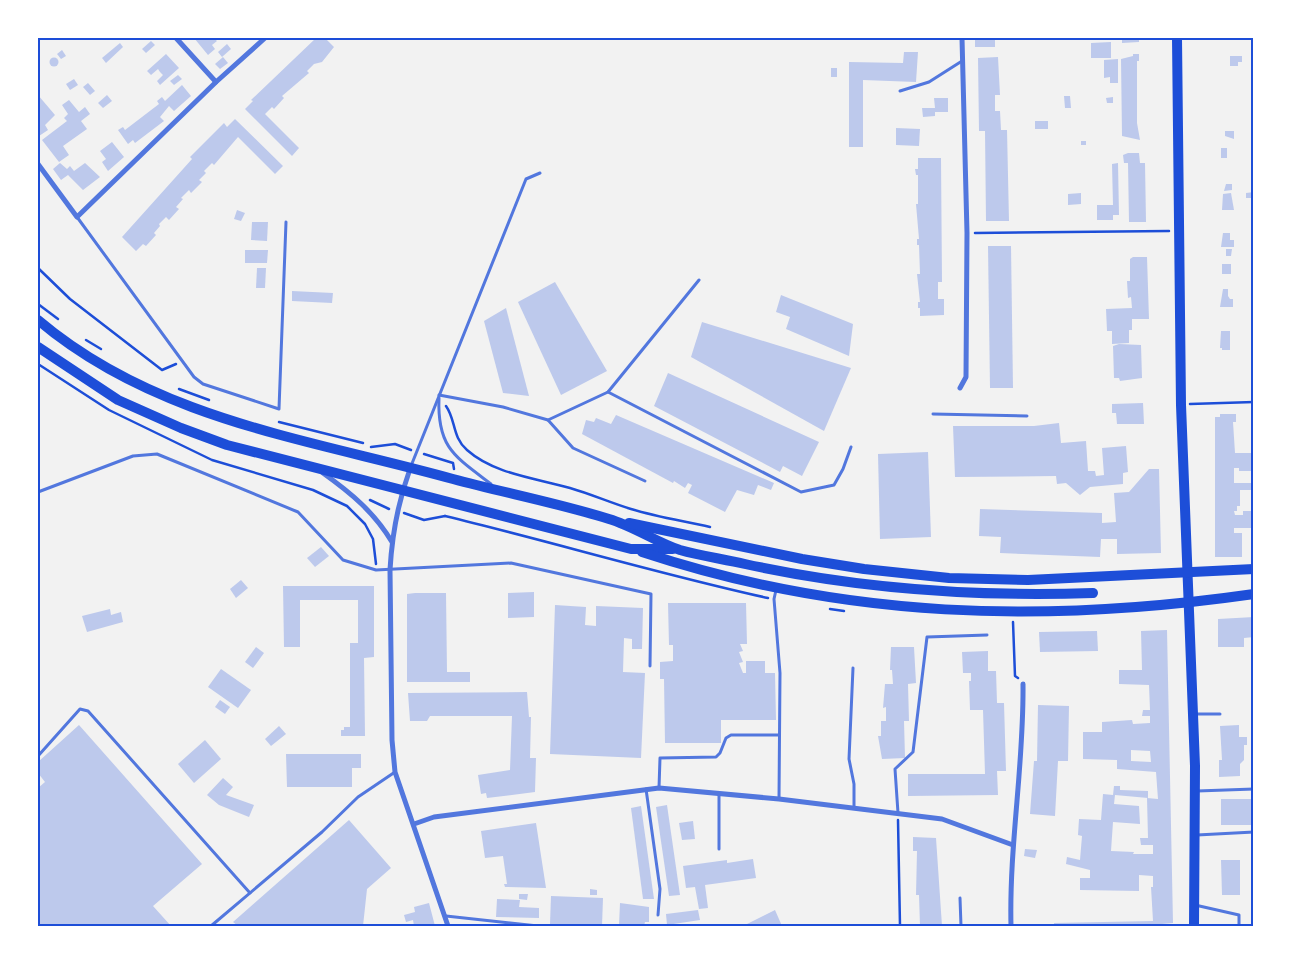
<svg xmlns="http://www.w3.org/2000/svg" width="1291" height="964" font-family="'Roboto Condensed',sans-serif">
<style>
.building{fill:#bdc9ec;fill-rule:evenodd}
.lines{fill:none;stroke-linecap:round;stroke-linejoin:round}
.path{stroke:#1d4ed8;stroke-width:2.5}
.service{stroke:#5277de;stroke-width:3}
.minor{stroke:#5277de;stroke-width:5}
.primary{stroke:#1d4ed8;stroke-width:10}
.neatline{fill:none;stroke:#1d4ed8;stroke-width:2}
</style>
<rect width="100%" height="100%" fill="#f2f2f2"/>
<g class="building">
<path d="M194,38H214L217,41L212,45L215,49L208,55Z"/>
<path d="M316,38H325L334,47L322,62L314,64L307,71L309,73L282,96L284,98L274,109L272,107L265,114L299,148L292,156L245,109L253,101L251,100Z"/>
<rect x="975" y="38" width="20" height="9"/>
<path d="M1122,38H1139V42L1122,43Z"/>
<path d="M151,41L155,45L146,53L142,49Z"/>
<path d="M1111,42V58H1091V43Z"/>
<path d="M120,43L123,47L106,63L102,58Z"/>
<path d="M227,44L231,49L222,57L218,52Z"/>
<path d="M62,50L66,56L61,59L57,54Z"/>
<path d="M904,52H918L916,82L863,80V147H849V62L903,63Z"/>
<path d="M166,54L179,68L160,85L157,81L163,75L160,72L158,69L151,75L147,71Z"/>
<path d="M1133,54H1139V61H1137V123L1140,140L1122,136L1121,59L1133,56Z"/>
<path d="M1230,56H1242V62H1238V66H1230Z"/>
<path d="M223,57L228,63L220,69L215,64Z"/>
<path d="M998,57L1000,95H995V111H1000L1001,130H1007L1009,221H986L985,131H979L978,58Z"/>
<circle cx="54" cy="62" r="4.5"/>
<path d="M1118,59V83H1110V77L1104,78V60Z"/>
<rect x="831" y="68" width="6" height="9"/>
<path d="M178,75L182,79L174,85L170,81Z"/>
<path d="M74,79L78,85L70,90L66,84Z"/>
<path d="M88,83L95,91L90,95L83,87Z"/>
<path d="M182,85L191,96L174,111L169,106L160,117L164,121L135,143L133,140L128,144L118,130L123,127L125,130L159,104L157,101L162,97L165,101Z"/>
<path d="M38,95L55,115L45,125L48,130L39,136Z"/>
<path d="M107,95L112,101L103,108L98,103Z"/>
<path d="M1064,96H1070L1071,108H1065Z"/>
<path d="M1113,97V103H1107L1106,98Z"/>
<path d="M934,98H948V112H935V116L923,117L922,108H935Z"/>
<path d="M69,100L79,112L85,107L90,114L81,121L87,129L63,146L69,155L59,162L42,140L67,121L64,118L68,114L62,105Z"/>
<path d="M235,119L283,166L275,174L238,137L214,165L212,163L204,171L206,173L199,180L202,182L191,193L189,190L181,198L183,199L176,207L179,209L169,220L166,217L159,224L160,226L154,233L156,235L146,246L143,244L136,251L122,237L192,159L190,157L224,123L227,127Z"/>
<rect x="1035" y="121" width="13" height="8"/>
<path d="M896,128L920,129L919,146L896,145Z"/>
<path d="M1225,131H1234V139L1225,136Z"/>
<rect x="1081" y="141" width="5" height="4"/>
<path d="M112,142L124,157L108,171L102,162L106,159L100,151Z"/>
<rect x="1221" y="148" width="6" height="10"/>
<path d="M1128,153H1139L1140,163H1145L1146,222H1129L1128,163H1124L1123,155Z"/>
<path d="M918,158H941L942,282H938V299H944V315L920,316V308H918V302H920L917,274H920L919,245H917V239H919L916,204H918V175H916L915,169H918Z"/>
<path d="M60,163L67,169L70,166L74,171L85,163L100,177L83,190L68,175L61,180L53,169Z"/>
<path d="M1118,163L1119,215H1113V220H1097V205H1113L1112,164Z"/>
<path d="M1226,184H1232V190L1224,191Z"/>
<path d="M1254,192V198H1246V193Z"/>
<path d="M1081,193V204L1068,205V194Z"/>
<path d="M1231,193L1234,210H1222L1223,194Z"/>
<path d="M237,210L245,213L241,221L234,219Z"/>
<path d="M252,222H268L267,241L251,240Z"/>
<path d="M1223,233H1230V240H1234V247H1221Z"/>
<path d="M988,246H1011L1013,388H990Z"/>
<path d="M1226,249H1232L1231,256H1226Z"/>
<path d="M245,250H268L267,263H245Z"/>
<path d="M1133,257H1147L1149,319H1132V330H1129V343L1112,344V331H1107L1106,309L1132,308L1131,297L1128,298L1127,281H1130V259Z"/>
<rect x="1222" y="264" width="9" height="10"/>
<path d="M257,268H266L265,288H256Z"/>
<path d="M555,282L607,371L561,395L518,302Z"/>
<path d="M1223,289H1228V296L1230,299H1233V307H1220Z"/>
<path d="M292,291L333,293L332,303L292,301Z"/>
<path d="M781,295L853,324L849,356L786,329L790,317L776,312Z"/>
<path d="M506,308L529,396L503,393L484,321Z"/>
<path d="M702,322L851,368L824,431L691,357Z"/>
<path d="M1221,331H1230V350H1222V348H1220Z"/>
<path d="M1119,344L1141,345L1142,378L1120,381L1119,378H1114L1113,346Z"/>
<path d="M668,373L819,442L802,476L783,466L780,472L654,406Z"/>
<path d="M1143,403L1144,424H1117L1116,413H1112V404Z"/>
<path d="M1220,414H1236V422H1233L1235,453H1254V471H1239V468H1234V483H1254V490H1240V506H1237V511H1234L1235,515H1243V511H1254V528H1234V533H1242V557H1215V417H1220Z"/>
<path d="M616,415L774,483L771,490L758,485L754,495L737,490L725,512L688,493L692,485L688,483L685,488L674,481L673,483L582,434L586,420L594,422L596,418L611,424Z"/>
<path d="M1059,423L1061,443L1086,441L1088,471H1095L1096,476L1104,475L1102,448L1126,446L1128,472L1123,473V484L1090,487L1080,495L1066,483L1057,484L1056,476L955,477L953,426H1034Z"/>
<path d="M928,452L931,537L880,539L878,454Z"/>
<path d="M1149,469H1159L1161,553L1117,554V539H1101L1100,557L1000,553L1001,537L979,536L980,509L1102,513V523L1116,522L1114,493L1129,492Z"/>
<path d="M321,547L329,556L315,567L307,558Z"/>
<path d="M241,580L248,588L236,598L230,589Z"/>
<path d="M283,586H374V657L364,658L365,736H341V730H344V727H350V643H358V600H300V647H284Z"/>
<path d="M534,592V617L508,618V593Z"/>
<path d="M415,593H446L447,672H470V682H407V594Z"/>
<path d="M668,603H746L747,644H740L743,651L739,652L743,662L739,663L743,673H746V661H765V673H775L776,720H721V743H665L664,679H660V662L673,661V645H669Z"/>
<path d="M555,605L586,607L585,625L596,626V606L643,608L642,649H632V639L624,638L623,672L645,673L641,758L550,754Z"/>
<path d="M110,609L111,615L121,612L123,622L87,632L82,616Z"/>
<path d="M1254,617V637L1244,638V647H1218V619Z"/>
<path d="M1167,630L1173,923L1140,926H1054V923L1153,921L1151,887H1153V876L1139,875V891L1080,890V878H1090V870L1066,864L1067,857L1080,860L1082,836L1078,835L1079,819L1101,820L1103,794L1113,795L1114,786H1120V790L1148,791V798L1115,795L1114,804L1139,806L1140,824L1113,822L1111,851L1134,852L1133,854H1153V845H1141L1140,838H1148L1147,798L1158,799L1156,772L1117,769V760L1083,759V732H1102V722L1132,720L1133,724L1150,723V716H1142L1143,710H1150L1149,685L1119,684V670H1142L1141,631ZM1131,750L1150,751L1151,762L1131,761Z"/>
<path d="M1097,631L1098,651L1040,652L1039,632Z"/>
<path d="M256,647L264,653L253,668L245,662Z"/>
<path d="M891,647H914L916,683L908,684L909,721H904L905,758L882,759L878,736H881V721H886V707L883,708L885,684H893L892,670H890Z"/>
<path d="M988,651V671H996L997,703H1004L1006,771H997L998,795L908,796V774H985L983,710H970L969,681H971V673H963L962,652Z"/>
<path d="M221,669L251,690L238,708L208,687Z"/>
<path d="M527,692L529,717H531L530,758H536L535,792L487,798L486,793L481,794L478,775L510,770L512,716H430L427,721H410L408,693Z"/>
<path d="M220,700L230,707L225,714L215,707Z"/>
<path d="M1038,705L1069,706L1068,761H1058L1055,816L1030,814L1034,761H1037Z"/>
<path d="M79,725L202,864L153,906L171,926H38V788L45,782L38,773V762Z"/>
<path d="M1239,725V737H1247V745H1244V760L1240,764V776L1219,777V760H1222L1220,726Z"/>
<path d="M279,726L286,734L271,746L265,739Z"/>
<path d="M205,740L221,759L194,783L178,764Z"/>
<path d="M286,754H361V768H352V787H287Z"/>
<path d="M223,778L233,787L226,795L254,805L249,817L219,805L207,795Z"/>
<rect x="1221" y="799" width="33" height="26"/>
<path d="M667,805L680,895L669,896L656,807Z"/>
<path d="M641,806L654,899H643L631,808Z"/>
<path d="M349,820L391,868L367,889L363,926H238L233,922Z"/>
<path d="M693,821L695,839L682,840L679,823Z"/>
<path d="M536,823L546,888L505,887L504,884H507L503,856L485,858L481,831Z"/>
<path d="M913,837L936,838L942,926H920L919,895H916L917,851H913Z"/>
<path d="M1025,849L1037,850L1035,858L1024,856Z"/>
<path d="M753,859L756,878L705,885L708,908L699,909L695,887L686,888L683,866L727,860V863Z"/>
<path d="M1221,860H1240V895H1222Z"/>
<path d="M590,889L597,890V895H590Z"/>
<path d="M519,894H528L527,900L519,899Z"/>
<path d="M551,896L603,898L602,926L550,924Z"/>
<path d="M497,899L520,900L519,907L539,908V918L496,917Z"/>
<path d="M429,903L435,926H414L413,920L406,922L404,915L415,912L414,907Z"/>
<path d="M620,903L649,907V922H645L644,926H619Z"/>
<path d="M698,910L700,920L667,925L666,914Z"/>
<path d="M775,910L782,926H741L747,924Z"/>
</g>
<g class="lines">
<g class="path">
<path d="M975,233L1169,231"/>
<path d="M38,268L70,299L162,370L176,364"/>
<path d="M38,304L58,319"/>
<path d="M86,340L101,349"/>
<path d="M38,364L109,410L212,460L313,490L347,506L365,524L373,539L376,564"/>
<path d="M179,389L209,400"/>
<path d="M1190,404L1254,402"/>
<path d="M446,406C456,420 452,437 467,450C494,474 535,478 570,488C591,494 611,503 631,509C657,517 684,521 710,527"/>
<path d="M279,422L363,443"/>
<path d="M371,447L395,444L411,450"/>
<path d="M424,454L453,463L454,469"/>
<path d="M370,500L389,509"/>
<path d="M404,513L424,520L445,516"/>
<path d="M445,516C553,542 659,574 768,598"/>
<path d="M830,609L844,611"/>
<path d="M1013,622L1015,676L1018,678"/>
<path d="M898,820L900,926"/>
</g>
<g class="service">
<path d="M900,91L929,82L962,61"/>
<path d="M77,217L194,377L203,384L279,409L286,222"/>
<path d="M608,392L801,492L834,485L843,469L851,447"/>
<path d="M439,395L503,407L548,420L608,392L699,280"/>
<path d="M439,398C437,447 454,456 491,484"/>
<path d="M933,414L1027,416"/>
<path d="M548,420L573,448L645,481"/>
<path d="M411,466L526,179L540,173"/>
<path d="M38,492L133,456L157,454L298,512L343,560L376,570L511,563L651,594L650,666"/>
<path d="M776,590L774,599L780,673L779,799"/>
<path d="M853,668L849,759L854,784V808"/>
<path d="M1196,714H1220"/>
<path d="M38,756L80,709L88,711L250,893"/>
<path d="M659,788L660,758L716,757L720,753L726,738L731,735H779"/>
<path d="M646,789L660,889L658,915"/>
<path d="M1197,791L1254,789"/>
<path d="M898,813L895,769L913,752L927,637L987,635"/>
<path d="M1197,835L1254,832"/>
<path d="M719,849V793"/>
<path d="M960,898L961,926"/>
<path d="M1195,905L1239,915V926"/>
<path d="M446,916L538,926"/>
<path d="M211,926L322,832L358,797L395,772"/>
</g>
<g class="minor">
<path d="M176,38L216,82"/>
<path d="M38,164L77,217L216,82L265,38"/>
<path d="M960,388L966,377L967,233L962,38"/>
<path d="M410,469C398,502 392,534 390,570L392,740L395,772L448,926"/>
<path d="M323,473C351,493 374,512 392,542"/>
<path d="M414,824L434,817L659,788L779,799L942,819L1013,845"/>
<path d="M1011,926C1009,845 1024,766 1023,684"/>
</g>
<g class="primary">
<path d="M1177,38L1181,405L1195,766L1194,926"/>
<path d="M38,320C156,420 309,439 453,479C505,493 558,503 609,519C633,526 656,542 680,550C701,556 724,559 745,564C860,589 975,597 1093,593"/>
<path d="M38,347L118,400L181,428L227,445L631,549H673"/>
<path d="M629,523L802,559L864,569L949,578L1028,580L1254,569"/>
<path d="M642,552C844,619 1044,624 1254,594"/>
</g>
</g>
<rect width="1291" height="964" fill="none" stroke="#ffffff" stroke-width="78"/>
<rect x="39" y="39" width="1213" height="886" class="neatline"/>
</svg>
